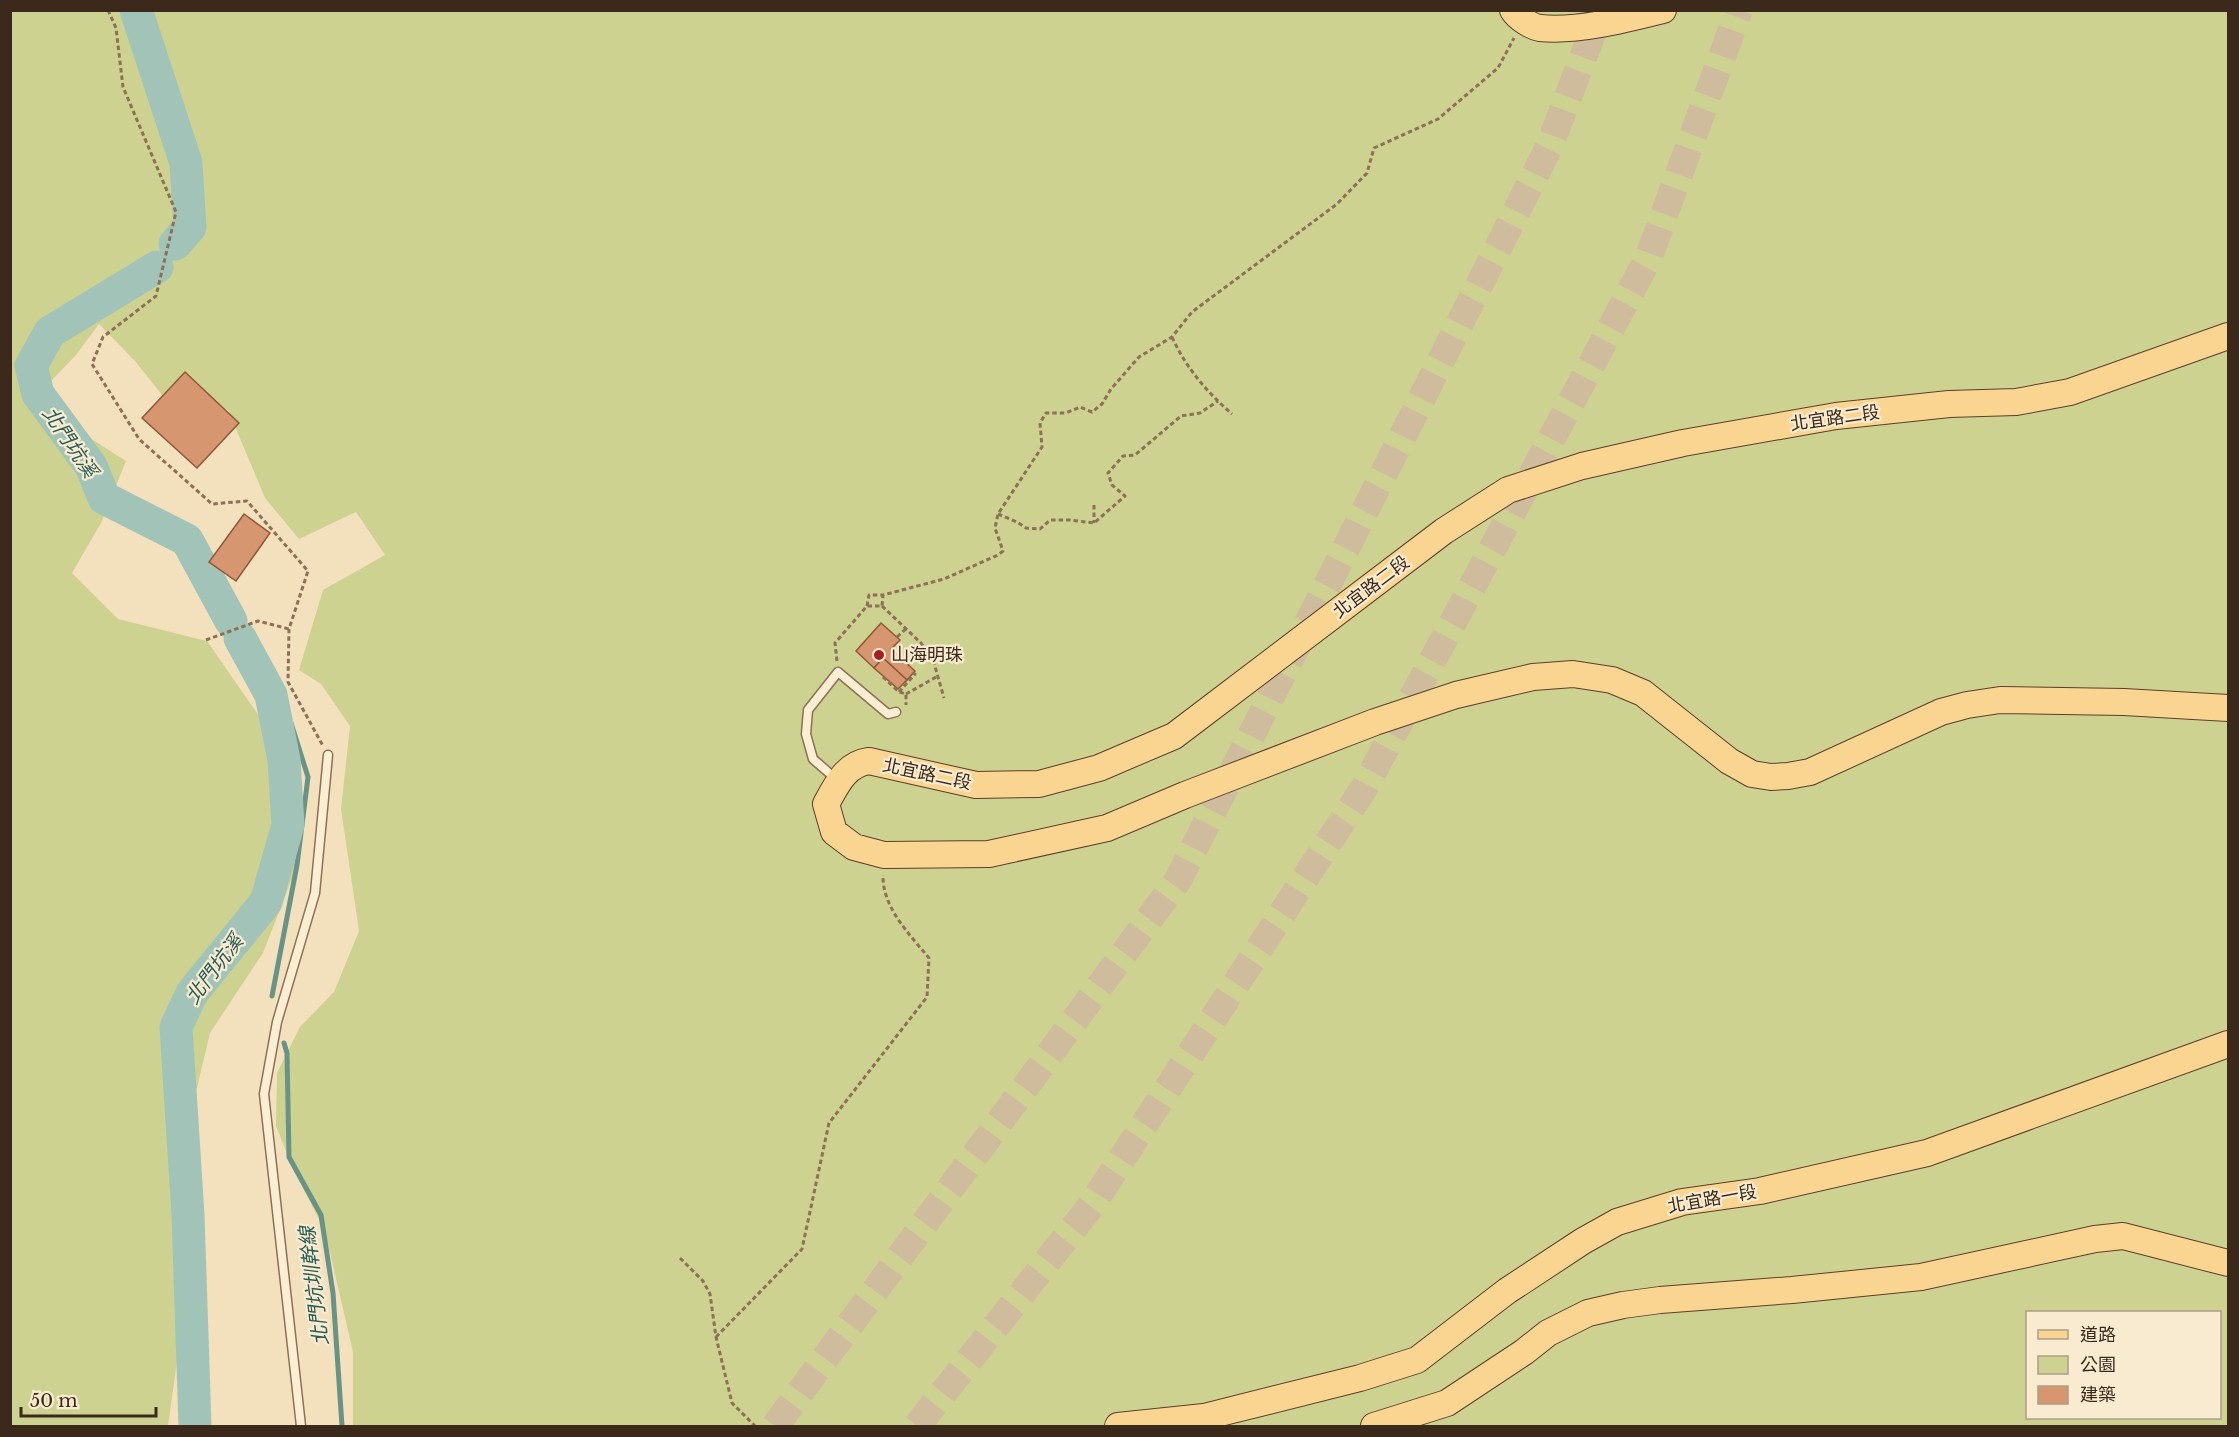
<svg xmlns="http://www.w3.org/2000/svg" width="2239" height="1437" font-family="'Libre Baskerville','Noto Sans TC',serif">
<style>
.green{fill:#cdd291;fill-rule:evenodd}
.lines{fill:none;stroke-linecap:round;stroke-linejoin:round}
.stream{stroke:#689386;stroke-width:5}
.river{stroke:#a2c4b8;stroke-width:33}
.building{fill:#d59670;stroke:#8f5738;stroke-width:1.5}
.highway-tunnel{stroke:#cebc9d;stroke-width:28;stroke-dasharray:28 14;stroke-linecap:butt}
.lane-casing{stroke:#8d7055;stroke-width:11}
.primary-casing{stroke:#5a3e2a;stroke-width:28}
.path{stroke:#8d7055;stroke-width:3;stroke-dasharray:4.5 3;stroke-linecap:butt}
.lane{stroke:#fceed2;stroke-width:8}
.primary{stroke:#fad591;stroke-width:26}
.poi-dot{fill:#a31e25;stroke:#f9ebcf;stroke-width:2}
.labels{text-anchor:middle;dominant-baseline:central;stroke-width:4.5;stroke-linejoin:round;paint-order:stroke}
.street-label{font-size:18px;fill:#3b291b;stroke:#f9ebcf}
.poi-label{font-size:18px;fill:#3b291b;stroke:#f9ebcf;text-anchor:start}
.water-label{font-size:20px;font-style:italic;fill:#285c57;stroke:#f9ebcf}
</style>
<rect width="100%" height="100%" fill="#f3e1be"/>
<path class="green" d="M10,11H2228V1426H353V1352L325,1231L292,1167L276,1126L277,1073L300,1027L334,992L359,931L341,809L350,726L321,684L299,670L323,590L385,555L356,512L299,539L265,498L228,410L166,400L135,361L99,324L76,355L32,401L126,461L101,523L72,573L118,619L207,641L257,713L303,803L296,868L263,953L210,1033L192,1109L195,1232L168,1426H11ZM2028,1312H2220V1418H2028Z"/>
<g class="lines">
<g class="stream">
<path d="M271,695L291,723L308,777L297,865L272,996"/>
<path d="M284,1043L287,1053L289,1157L321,1215L333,1293L342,1426"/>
</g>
<g class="river">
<path d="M136,10L186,163L190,227L175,244"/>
<path d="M157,267L50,332L31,366L38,394L91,466L104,498L187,540L231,621"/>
<path d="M195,1426L188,1215L176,1027L192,993L266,902L288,825L284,760L271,695L240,638"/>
</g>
</g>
<g class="building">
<path d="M185,372L239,423L197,468L142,418Z"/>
<path d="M244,514L270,533L236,581L209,562Z"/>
<path d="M881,623L900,640L891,649L915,671L907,680L883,658L874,668L856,651Z"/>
<path d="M883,658L907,680L898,689L874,668Z"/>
</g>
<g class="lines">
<g class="highway-tunnel">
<path d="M775,1426L1178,880L1549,147L1601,10"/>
<path d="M917,1426L1091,1206L1364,788L1648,259L1739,10"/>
</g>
<g class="lane-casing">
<g id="lane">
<path d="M836,779L813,759L806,734L808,710L838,672L888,714L896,712"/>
<path d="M301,1426L264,1094L277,1022L315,893L328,755"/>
</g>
</g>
<g class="primary-casing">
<g id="primary">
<path d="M1513,10C1518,18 1532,27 1540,28C1577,32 1627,19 1663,10"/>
<path d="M2228,336L2070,392L2016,402L1949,404L1836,416L1683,443L1582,466L1508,490L1444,531L1174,736L1099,768L1039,784L976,785L869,761C846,764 837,784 826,804L834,832L854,847L884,855L989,854L1107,828L1185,795L1375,722L1456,695L1533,677L1573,674L1612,680L1643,693L1729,761L1752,774L1771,777L1788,776L1810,772L1941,712L1967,705L2000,700L2124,702L2228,708"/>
<path d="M1118,1426L1204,1417L1360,1378L1417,1360L1507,1291L1583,1241L1617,1222L1682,1202L1760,1191L1927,1153L2228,1044"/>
<path d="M1374,1426L1447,1403L1524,1352L1548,1333L1588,1313L1623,1305L1660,1300L1792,1290L1921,1277L2095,1239L2123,1236L2228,1263"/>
</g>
</g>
<g class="path">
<path d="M108,10L116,28L123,87L176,212L156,296L103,337L92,364L139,439L212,504L247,501L308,571L289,629L288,682L323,746"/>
<path d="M1172,337C1186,368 1207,392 1232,414"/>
<path d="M1094,505V523"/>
<path d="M998,514L1017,522L1026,528L1040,529L1050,520H1070L1094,523L1125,496L1112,485L1108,473L1123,456L1135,455L1181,416L1200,413L1218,401"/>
<path d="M867,606L869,595H882"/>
<path d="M882,606L921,643L934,663L944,698"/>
<path d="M897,637L907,628"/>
<path d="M206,640L258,621L289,629"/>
<path d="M837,661L835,643L867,606H882L883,595L944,579L998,555L1003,551L995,528L998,514L1042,447L1040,423L1046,413H1066L1080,407L1092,412L1102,404L1111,389L1139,357L1172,337L1192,312L1337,204L1367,173L1374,148L1438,119L1498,68L1514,38"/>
<path d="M883,677L899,692L906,694V705"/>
<path d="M899,692L915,674L913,673"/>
<path d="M906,694L938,676"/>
<path d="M680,1258L703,1281L710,1294L716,1337L732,1403L755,1426"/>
<path d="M716,1337L802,1249L829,1123L927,997L929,958C910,935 882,907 883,875"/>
</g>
<use href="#lane" class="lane"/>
<use href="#primary" class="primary"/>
</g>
<circle class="poi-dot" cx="879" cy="655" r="6"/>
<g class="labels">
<g class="street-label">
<text transform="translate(1835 418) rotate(-8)">北宜路二段</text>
<text transform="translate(1371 587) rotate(-37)">北宜路二段</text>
<text transform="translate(927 774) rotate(12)">北宜路二段</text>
<text transform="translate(1712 1199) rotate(-10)">北宜路一段</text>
</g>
<g class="poi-label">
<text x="891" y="655">山海明珠</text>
</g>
<g class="water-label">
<text transform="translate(70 442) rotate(56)">北門坑溪</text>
<text transform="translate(214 969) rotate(-53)">北門坑溪</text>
<text transform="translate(314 1286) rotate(-97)">北門坑圳幹線</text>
</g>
</g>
<rect width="2239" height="1437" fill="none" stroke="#3b291b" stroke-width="24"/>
<rect x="2026" y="1311" width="195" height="108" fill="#f9ebcf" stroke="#ad9d87" stroke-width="1.5"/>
<rect x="2038" y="1330" width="30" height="9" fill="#fad591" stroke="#ad9d87" stroke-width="1.5"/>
<text x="2080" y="1341" font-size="18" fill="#3b291b">道路</text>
<rect x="2038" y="1356" width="30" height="18" fill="#cdd291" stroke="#ad9d87" stroke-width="1.5"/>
<text x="2080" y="1371" font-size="18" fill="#3b291b">公園</text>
<rect x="2038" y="1386" width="30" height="18" fill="#d59670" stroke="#ad9d87" stroke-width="1.5"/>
<text x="2080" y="1401" font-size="18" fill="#3b291b">建築</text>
<path d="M21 1407v9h135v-9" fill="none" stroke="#3b291b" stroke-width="3"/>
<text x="30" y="1407" font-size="18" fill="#3b291b" stroke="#f9ebcf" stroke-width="4.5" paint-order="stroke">50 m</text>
</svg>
